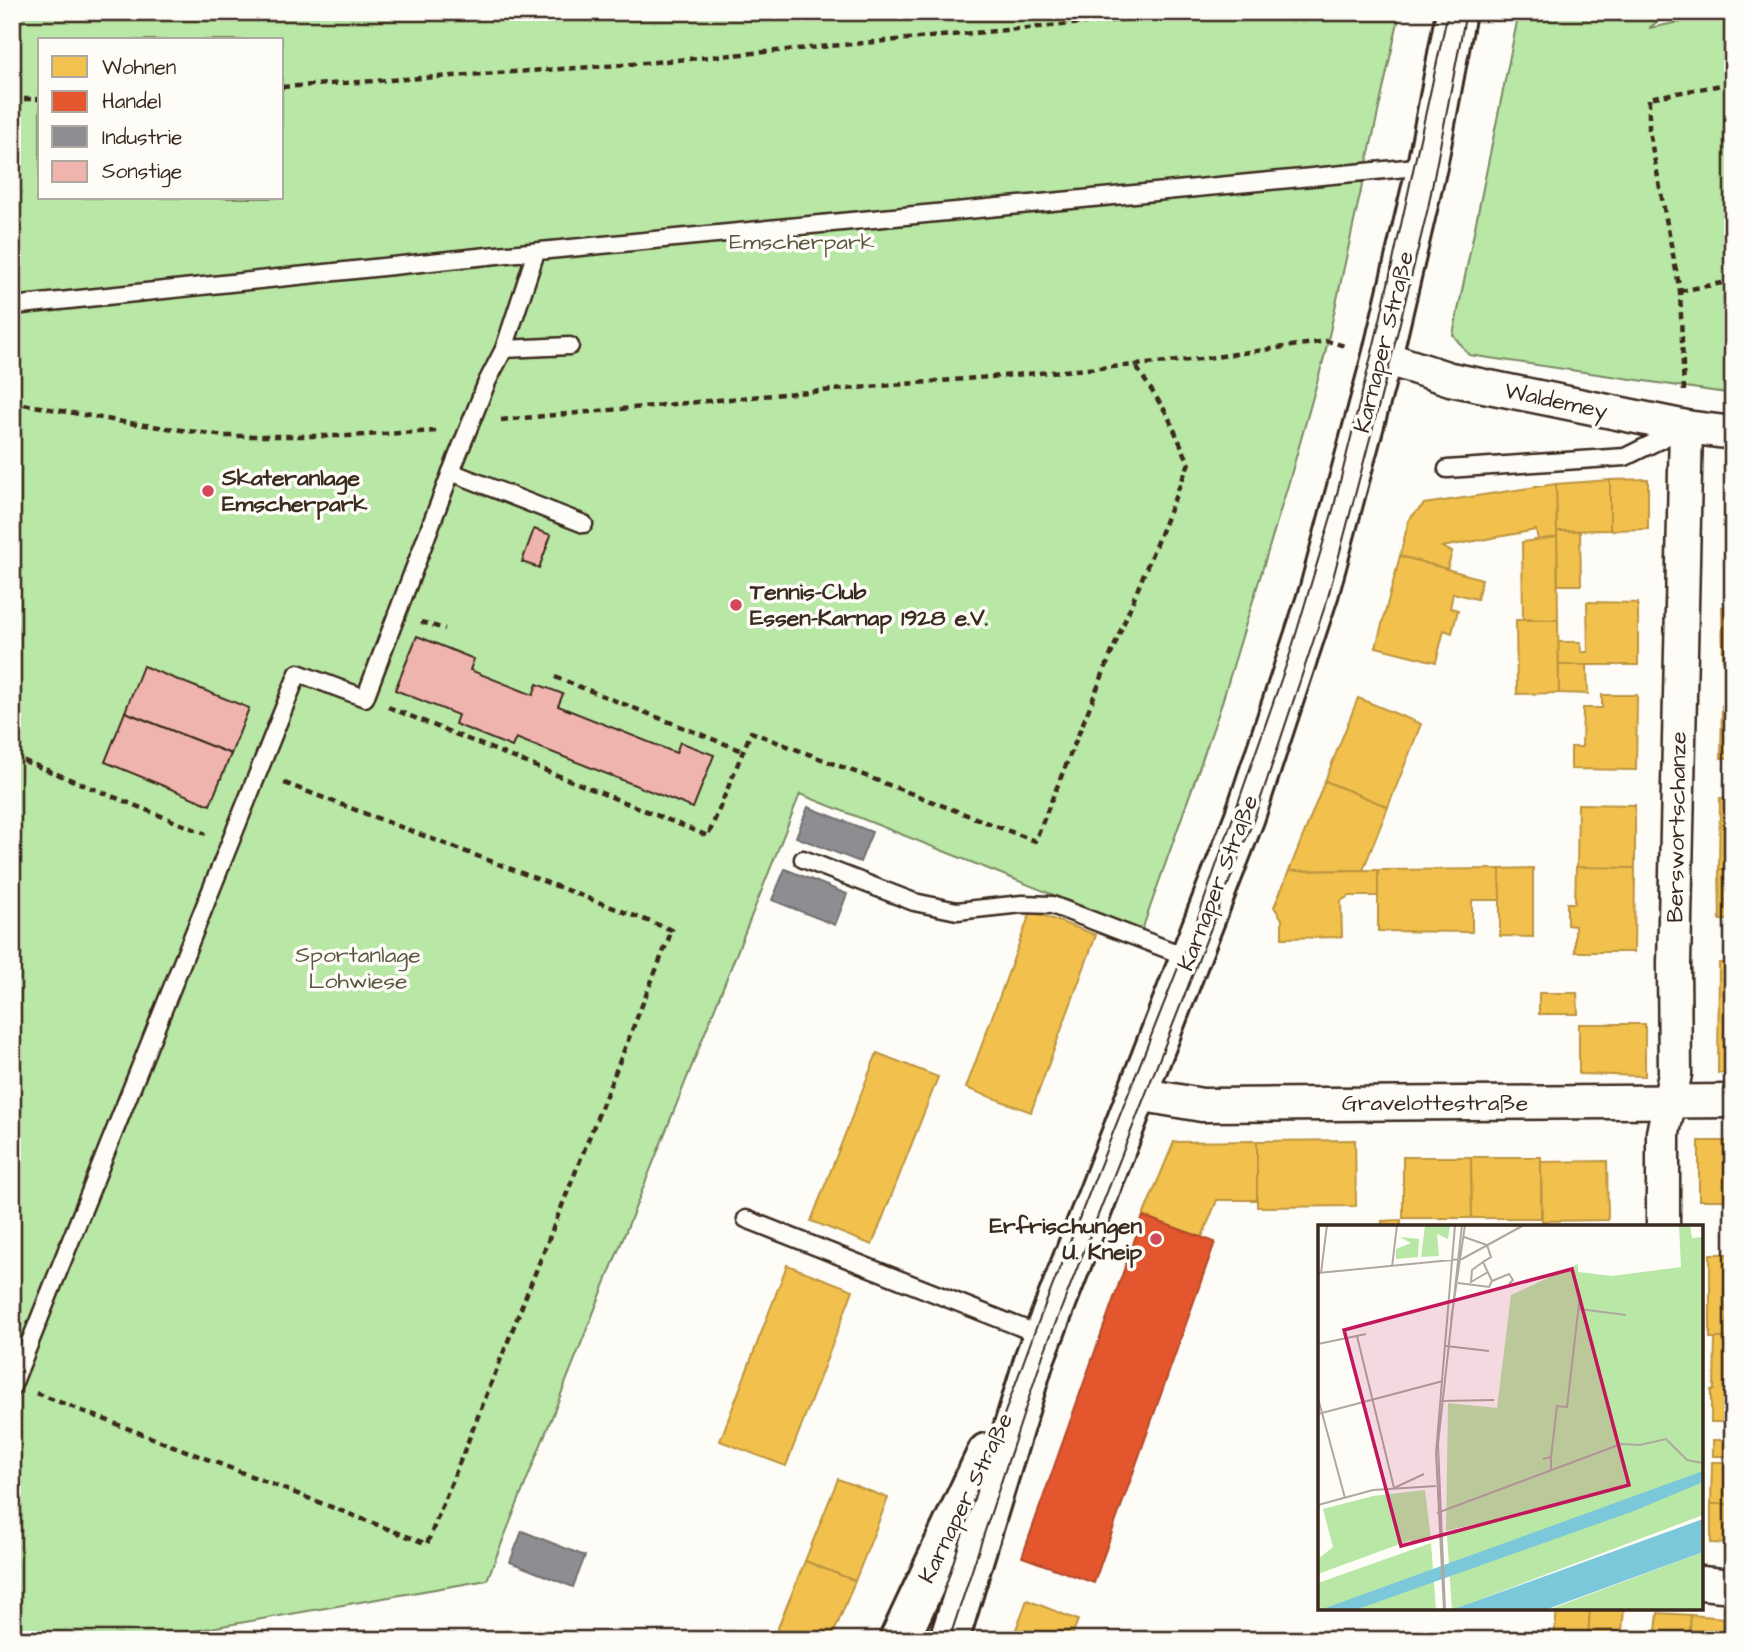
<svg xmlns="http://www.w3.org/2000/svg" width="1745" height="1652" font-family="'Architects Daughter',sans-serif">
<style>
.green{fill:#b9e7a5;stroke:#7a8862;stroke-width:2;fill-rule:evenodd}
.homes{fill:#f2c14e;stroke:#bb9440;stroke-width:2}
.shops{fill:#e4572e;stroke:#b14a29;stroke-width:2}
.industry{fill:#8d8d92;stroke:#746f6f;stroke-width:2}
.building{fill:#f0b4ae;stroke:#3b2a1e;stroke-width:2}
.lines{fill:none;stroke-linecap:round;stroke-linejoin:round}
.service-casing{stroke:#3b2a1e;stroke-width:21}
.minor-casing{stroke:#3b2a1e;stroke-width:37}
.secondary-casing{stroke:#3b2a1e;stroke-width:44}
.path{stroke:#3b2a1e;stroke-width:4.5;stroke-dasharray:7 5;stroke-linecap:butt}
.service{stroke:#fdfcf7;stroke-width:16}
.minor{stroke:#fdfcf7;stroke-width:32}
.secondary{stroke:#fdfcf7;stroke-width:38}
.tram{stroke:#3b2a1e;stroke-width:2}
.poi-dot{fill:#d1495b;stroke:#fdfcf7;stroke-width:2.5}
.labels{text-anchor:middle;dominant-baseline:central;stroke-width:7;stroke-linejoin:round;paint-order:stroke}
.park-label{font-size:23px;fill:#5a5940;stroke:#fdfcf7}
.street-label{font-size:23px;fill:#3b2a1e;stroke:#fdfcf7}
.poi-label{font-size:23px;font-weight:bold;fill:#3b2a1e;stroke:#fdfcf7;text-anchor:start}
.inset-road{fill:none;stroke:#afa8a0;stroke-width:2}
.view{fill:#c2185b;fill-opacity:0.15;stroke:#c2185b;stroke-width:3.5}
.inset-edge{fill:none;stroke:#3b2a1e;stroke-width:3.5}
</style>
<rect width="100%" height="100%" fill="#fdfcf7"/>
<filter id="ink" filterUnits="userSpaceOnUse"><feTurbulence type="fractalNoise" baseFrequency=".0143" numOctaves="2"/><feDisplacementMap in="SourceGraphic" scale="14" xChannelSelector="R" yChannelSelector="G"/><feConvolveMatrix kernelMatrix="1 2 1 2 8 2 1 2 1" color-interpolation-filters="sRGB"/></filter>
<g filter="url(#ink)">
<g class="green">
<path d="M12,12H1111L1399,17L1325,354L1289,482L1220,709L1142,930L800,794L487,1580L141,1640H12ZM40,40H282V198H40Z"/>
<path d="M1519,12H1670L1649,28L1733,12V394L1469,355L1453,335Z"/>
</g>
<g class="homes">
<path d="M1727,477H1733V569H1727V531L1724,532V515H1727Z"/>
<path d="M1648,479V529L1610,530V480Z"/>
<path d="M1610,480V530L1557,531L1556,484Z"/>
<path d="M1556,484L1557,537L1538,540L1536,530L1442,547L1452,552L1447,569L1400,556L1409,519L1424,504Z"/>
<path d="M1557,531H1580L1581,585H1558Z"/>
<path d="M1557,537L1558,620L1523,619L1522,542Z"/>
<path d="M1400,556L1482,579L1477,599L1453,593L1450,608L1458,610L1452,633L1444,630L1436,662L1376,647Z"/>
<path d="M1587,602L1638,603V665H1559L1558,642H1581V652H1588Z"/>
<path d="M1733,606V660H1723L1722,607Z"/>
<path d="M1516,620H1558L1559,693L1517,694Z"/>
<path d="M1559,665H1587L1588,694L1559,693Z"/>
<path d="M1602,695H1637L1636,770L1571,769V747H1582L1583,708H1602Z"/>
<path d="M1358,698L1421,724L1388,807L1325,781Z"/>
<path d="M1722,706H1733V758H1721Z"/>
<path d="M1325,781L1388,807L1363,870L1289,871Z"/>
<path d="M1720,798H1733V869H1719Z"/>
<path d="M1578,804L1635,805V868H1577Z"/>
<path d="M1576,867L1635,868L1634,952H1575V926L1567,925V903H1575Z"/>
<path d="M1533,868V937L1500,936V869Z"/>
<path d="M1500,869V900H1472V932L1378,931V870Z"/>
<path d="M1719,869H1733V920H1720Z"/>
<path d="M1378,870V896H1349L1341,901L1342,937L1282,938V919L1274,907L1289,871Z"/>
<path d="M1031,911L1096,935L1031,1112L966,1088Z"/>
<path d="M1719,963H1733V1073H1718Z"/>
<path d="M1539,993H1577L1578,1014H1539Z"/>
<path d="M1579,1024H1645V1076L1579,1074Z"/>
<path d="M877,1053L938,1077L872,1245L811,1221Z"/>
<path d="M1355,1140L1356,1206L1257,1207V1141Z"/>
<path d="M1257,1141V1200H1217L1202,1237L1143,1216L1174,1142Z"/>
<rect x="1699" y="1141" width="34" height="59"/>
<path d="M1403,1157H1471L1472,1218H1403Z"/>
<path d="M1471,1157H1541V1218H1472Z"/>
<path d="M1607,1161L1608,1220L1542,1221L1541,1162Z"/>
<path d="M1401,1220V1227H1382V1221Z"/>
<rect x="1710" y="1254" width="23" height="84"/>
<path d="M787,1265L853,1290L786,1466L720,1441Z"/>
<path d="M1715,1338H1733V1422H1711V1390H1714Z"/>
<rect x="1713" y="1440" width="20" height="16"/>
<path d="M1712,1462H1733V1504H1711Z"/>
<path d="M838,1479L888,1498L855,1581L805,1561Z"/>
<path d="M1711,1504H1733V1544L1711,1543Z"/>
<path d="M805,1561L855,1581L831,1640H773Z"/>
<path d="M1027,1600L1078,1620L1070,1640H1012Z"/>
<path d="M1557,1608H1590L1588,1640H1554Z"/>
<path d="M1590,1608L1624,1610L1621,1640H1588Z"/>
<path d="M1658,1613L1691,1615L1689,1640H1655Z"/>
<path d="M1691,1615L1724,1618L1723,1640H1689Z"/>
<path d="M539,1629L542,1640H499Z"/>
</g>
<path class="shops" d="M1143,1216L1215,1242L1094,1583L1022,1557Z"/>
<g class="industry">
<path d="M808,807L872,832L860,862L796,837Z"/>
<path d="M785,869L847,894L835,925L772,900Z"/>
<path d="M522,1531L585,1556L573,1587L510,1562Z"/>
</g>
<g class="building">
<path d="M534,529L551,535L539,568L522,562Z"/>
<path d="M417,636L474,659L470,670L533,695L537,684L563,694L558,706L676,753L680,742L714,755L693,808L516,738L512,747L455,724L458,715L395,690Z"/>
<path d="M143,666L249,708L231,754L125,712Z"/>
<path d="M125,712L231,754L210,805L105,762Z"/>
</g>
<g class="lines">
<g class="service-casing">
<g id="service">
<path d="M536,252L504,349L570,346"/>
<path d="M12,306L497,255L1427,166"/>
<path d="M1447,469L1625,457L1680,430"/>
<path d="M451,472L584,524"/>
<path d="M803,859L914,902L957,911L1022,904L1052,905L1190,958"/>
<path d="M746,1219L1043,1336"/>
<path d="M12,1387L298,673L365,698L451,472L487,382L504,349"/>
</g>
</g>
<g class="minor-casing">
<g id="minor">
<path d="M1382,357L1450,379L1686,427L1733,433"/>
<path d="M1138,1094L1202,1105L1733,1101"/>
<path d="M1663,1227V1133L1675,1074L1674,965L1686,427"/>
<path d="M1701,1583L1733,1586"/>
</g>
</g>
<g class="secondary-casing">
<g id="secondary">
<path d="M899,1640L987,1453"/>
<path d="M949,1640L1035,1357L1245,816L1319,592L1382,357L1427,166L1456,12"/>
</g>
</g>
<g class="path">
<path d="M282,87L622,65L1204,12"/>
<path d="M12,99H40"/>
<path d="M1680,291L1733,281"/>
<path d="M1684,391L1680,291L1649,131V98L1733,83"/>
<path d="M12,402L123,422L225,436H346L437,431"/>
<path d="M501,420L784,394L1135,365L1200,359L1327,341L1345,346"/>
<path d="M421,622L445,629"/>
<path d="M555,677L743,751"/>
<path d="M388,707L708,836L751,732L1035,841L1189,463L1167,414L1135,365"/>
<path d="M12,756L206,834"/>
<path d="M36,1393L427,1544L672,930L282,782"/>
</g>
<use href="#service" class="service"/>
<use href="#minor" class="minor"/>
<use href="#secondary" class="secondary"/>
<g class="tram">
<path d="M928,1640L978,1486L1034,1333L1200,912L1290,654L1333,510L1380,320L1448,12"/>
<path d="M949,1640L1043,1355L1255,816L1328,597L1391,359L1428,208L1466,12"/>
</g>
</g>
</g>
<g class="poi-dot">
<circle cx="208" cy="491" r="7"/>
<circle cx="736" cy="605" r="7"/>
<circle cx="1156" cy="1239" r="7"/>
</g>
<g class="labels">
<g class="park-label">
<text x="802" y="242">Emscherpark</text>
<text x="358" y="955">Sportanlage<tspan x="358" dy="26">Lohwiese</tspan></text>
</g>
<g class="street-label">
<text transform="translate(1384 342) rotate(-76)">Karnaper Straße</text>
<text transform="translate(1556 401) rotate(12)">Waldemey</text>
<text transform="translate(1677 827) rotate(-89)">Berswortschanze</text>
<text transform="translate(1218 883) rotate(-69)">Karnaper Straße</text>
<text x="1435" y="1103">Gravelottestraße</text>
<text transform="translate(966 1498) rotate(-64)">Karnaper Straße</text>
</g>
<g class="poi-label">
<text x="222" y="478">Skateranlage<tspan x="222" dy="26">Emscherpark</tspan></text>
<text x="750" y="592">Tennis-Club<tspan x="750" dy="26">Essen-Karnap 1928 e.V.</tspan></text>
<text x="1142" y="1226" text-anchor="end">Erfrischungen<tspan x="1142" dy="26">U. Kneip</tspan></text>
</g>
</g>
<g transform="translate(1318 1225)">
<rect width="385" height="385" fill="#fdfcf7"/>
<path d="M107,0H132L130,14L119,9L121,31L103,32ZM361,0H372L374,13L385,12V290L134,385L129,311L162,298L128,306L130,178L179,183L193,70L260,39V47L294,51L363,42ZM82,12L101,14L100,32L78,34V24L93,18ZM107,265L113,314L91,319L93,315L0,349V334L15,322L5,284L55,271ZM113,318L118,385H0V358ZM385,327V385H230Z" fill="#b9e7a5"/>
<path d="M385,246V257L316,286L37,385H2ZM385,294V327L227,385H133Z" fill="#7bc8da"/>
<path class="inset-road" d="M146,12L169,20M144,34L206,0M165,37L154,45L153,57L170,47M74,42L79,0M0,48L144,34M3,48L9,0M174,56L191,49L195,55L191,59M140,58L171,62L174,56L165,37L173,32L169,20M261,84L308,90M133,96L147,0M39,111L76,263M0,119L48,109M128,121L171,126M0,173L27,273M122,176L176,175M0,189L125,156M233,232L239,181L249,182L262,70L259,69M225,234L233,232V245M76,263L106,249M0,280L55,265L118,261M119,288L303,219L322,220L348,214L369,235L385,238M126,385L118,228L137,0M127,385L120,219L144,0"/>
<path class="view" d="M254,44L311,260L83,321L26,105Z"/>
<rect width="385" height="385" class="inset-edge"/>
</g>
<rect width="1745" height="1652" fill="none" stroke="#fdfcf7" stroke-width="42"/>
<rect x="21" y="21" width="1703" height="1610" fill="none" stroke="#3b2a1e" stroke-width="2.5" filter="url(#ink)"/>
<rect x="38" y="38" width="245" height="161" fill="#fdfcf7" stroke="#afa8a0" stroke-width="2"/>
<rect x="52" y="56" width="35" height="21" fill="#f2c14e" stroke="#afa8a0" stroke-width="2"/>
<text x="102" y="74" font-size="21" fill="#3b2a1e">Wohnen</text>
<rect x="52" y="91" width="35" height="21" fill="#e4572e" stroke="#afa8a0" stroke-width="2"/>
<text x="102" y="108" font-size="21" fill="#3b2a1e">Handel</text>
<rect x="52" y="126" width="35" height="21" fill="#8d8d92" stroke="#afa8a0" stroke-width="2"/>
<text x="102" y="144" font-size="21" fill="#3b2a1e">Industrie</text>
<rect x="52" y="161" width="35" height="21" fill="#f0b4ae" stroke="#afa8a0" stroke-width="2"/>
<text x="102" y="178" font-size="21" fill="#3b2a1e">Sonstige</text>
</svg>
